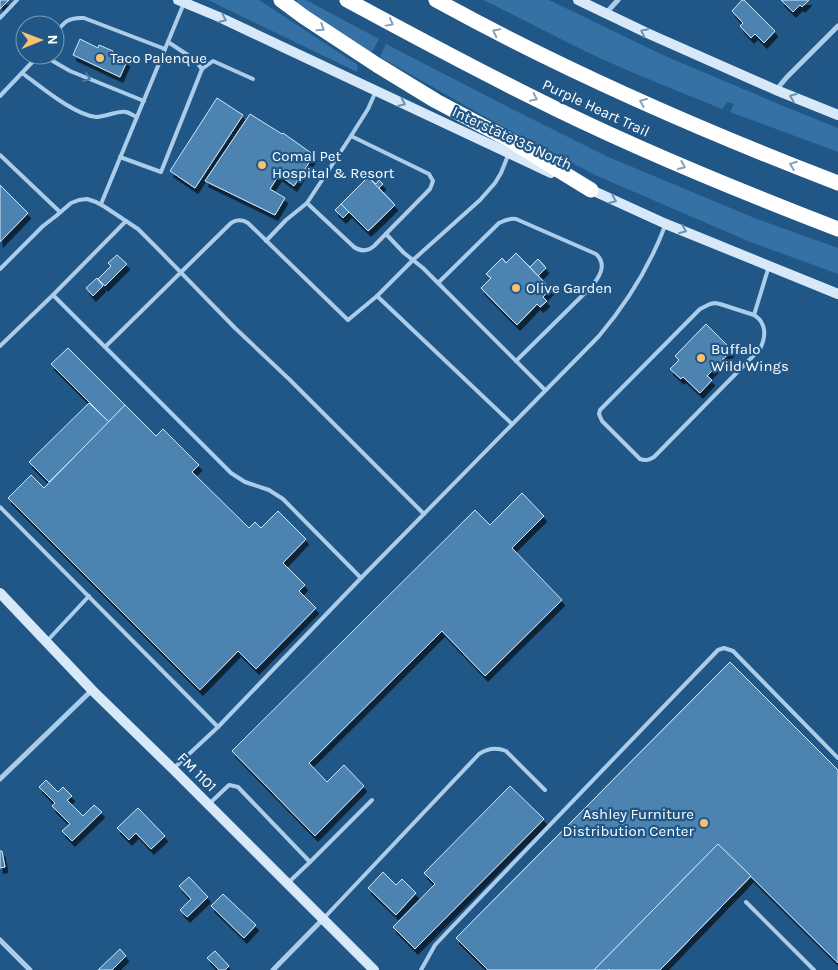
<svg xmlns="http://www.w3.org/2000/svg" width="838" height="970" font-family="Karla,sans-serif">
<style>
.green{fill:#3571a4}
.building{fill:#4e83b1;stroke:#d0e5f7;filter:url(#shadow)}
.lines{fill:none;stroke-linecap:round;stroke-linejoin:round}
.service{stroke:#abcdea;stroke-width:4}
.minor{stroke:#abcdea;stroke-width:5}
.secondary{stroke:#d7e8f8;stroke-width:10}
.motorway{stroke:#fff;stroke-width:15}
.oneway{stroke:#6a91b4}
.oneway2{stroke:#85a3bd}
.oneway3{stroke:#4a7aa5}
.poi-dot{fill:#f6c26d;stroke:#215787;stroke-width:2}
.labels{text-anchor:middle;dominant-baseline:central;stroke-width:4.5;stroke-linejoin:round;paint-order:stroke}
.poi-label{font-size:15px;fill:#fff;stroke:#215787;text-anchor:start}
.street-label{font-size:15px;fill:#fff;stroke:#215787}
</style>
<defs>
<filter id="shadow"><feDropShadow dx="3" dy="5.5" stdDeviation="0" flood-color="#0009"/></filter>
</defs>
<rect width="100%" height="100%" fill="#215787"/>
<g class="green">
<path d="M208,0H259L358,65L357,72Z"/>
<path d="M297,0H306L379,39L371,54L296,3Z"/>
<path d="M483,0H549L665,56L788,108L838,128V152L730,112L734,104L727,102L722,109C678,91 632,73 589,53C553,36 519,17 483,0Z"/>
<path d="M386,44L516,111L606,156L757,219L838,248V274L748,241L595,175L503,127L380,57Z"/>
</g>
<g class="building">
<path d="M0,0H9L0,9Z"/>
<path d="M742,0H744L775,31L764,43L755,34L751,38L740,26L743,23L732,11Z"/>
<path d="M781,0H809L802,7L800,5L793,12Z"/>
<path d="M80,39L98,48L99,45L113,51L112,54L127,61L120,77L73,55Z"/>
<path d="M217,98L243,115L195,188L170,171Z"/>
<path d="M250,114L282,134L283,133L314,155L294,186L279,175L270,189L285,198L275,215L205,181Z"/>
<path d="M368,177L376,184L379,180L383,184L379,188L395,205L368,231L349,212L343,218L335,210Z"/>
<path d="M368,177L395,205L368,231L341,204Z"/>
<path d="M0,185L28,213L0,242Z"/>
<path d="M341,204L349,212L343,218L335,210Z"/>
<path d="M516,253L530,267L538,259L546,268L538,276L551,289L543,297L547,301L540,307L537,304L517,325L481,288L491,278L486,274L502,258L506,263Z"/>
<path d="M516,253L551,289L543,297L547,301L540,307L537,304L517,325L481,288L491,278L486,274L502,258L506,263Z"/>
<path d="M117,255L127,264L105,286L98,279L111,266L108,263Z"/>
<path d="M538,259L546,268L538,276L530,267Z"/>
<path d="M97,278L103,286L93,296L86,288Z"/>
<path d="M706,324L732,350L707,376L712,380L700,393L683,377L681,379L670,369L679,360L675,356Z"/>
<path d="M68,348L125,405L109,422L51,364Z"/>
<path d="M89,403L109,422L49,482L29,462Z"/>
<path d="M125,405L156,436L163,429L199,465L192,472L249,528L255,522L261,528L278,511L306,539L283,563L305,585L299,591L316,608L256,669L238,651L200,690L8,498L31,475L44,488Z"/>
<path d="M522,493L544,516L512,548L562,600L485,676L442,631L309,763L327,782L344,765L364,786L315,836L232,751L475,510L490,525Z"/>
<path d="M730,662L838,770V963L751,876L660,970H610L609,969L608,970H488L456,938Z"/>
<path d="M730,662L838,770V963L718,844L594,970H488L456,938Z"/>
<path d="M46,780L58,792L63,787L72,796L67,800L83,816L94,805L102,812L72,841L62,831L70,824L52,806L55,803L39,787Z"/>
<path d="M510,786L544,819L415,949L393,927L435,884L424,873Z"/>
<path d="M138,808L165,836L151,849L136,833L129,840L117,828Z"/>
<path d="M718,844L751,876L660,970H610L609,969L608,970H594Z"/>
<path d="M0,851H2L5,867L0,868Z"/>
<path d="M383,872L396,885L402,879L416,893L396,915L368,888Z"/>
<path d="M189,877L208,897L187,917L180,910L191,899L179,886Z"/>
<path d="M223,894L256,925L244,938L211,906Z"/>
<path d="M120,949L126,956L112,970H98Z"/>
<path d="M215,951L229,966L225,970H219L207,958Z"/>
</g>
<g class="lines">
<g class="service">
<path d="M0,18L17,0"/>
<path d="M55,34C64,22 68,17 84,18L165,49"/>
<path d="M168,42L194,59L202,69L213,61L253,79"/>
<path d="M45,55L51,60L70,71L144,101"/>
<path d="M22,73C40,86 74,115 96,117C105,117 119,110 126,112C130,113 134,116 137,117"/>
<path d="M0,96L39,55"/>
<path d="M0,155L60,212"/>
<path d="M120,157L161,172L202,69"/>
<path d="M307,203L354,247C361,252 368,251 374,246L430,189L433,181L429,174L351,136"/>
<path d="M101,204L184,3"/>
<path d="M386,234L404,253L423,268L545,390"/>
<path d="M266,241L286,220L307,203L351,136L368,109L376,91"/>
<path d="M0,269L43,226L56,216L71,203L79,200L87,199L96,202L105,207L138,229L159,250L235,328L290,380L424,514"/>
<path d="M438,283L499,223C505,220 510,218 516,219L596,254C608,265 599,278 590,288L516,361"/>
<path d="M53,295L231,473L245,482L269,490L283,499L361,578"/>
<path d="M377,296L512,424"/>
<path d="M715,303L720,304L754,315C767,323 766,337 760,349L654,457C649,460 646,461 640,459L602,421L599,414L600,410L700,309L710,304Z"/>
<path d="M754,315L769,266"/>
<path d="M0,346L53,295L126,221"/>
<path d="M105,347L231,223C237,219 242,219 248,223L348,320L377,296L413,260L480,200L495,183L501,173L509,153"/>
<path d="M0,507L218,727"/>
<path d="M48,640L89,596"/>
<path d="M174,768L218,727L361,578L599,336C627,303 650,265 665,226"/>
<path d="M210,803L229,785L238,787L310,862"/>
<path d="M289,882L310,862L372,800"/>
<path d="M746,902L814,970"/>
<path d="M323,919L479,754C488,748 496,747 506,751L545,790"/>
<path d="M421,970L435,945L452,927L718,650L724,648L733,651L838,758"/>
</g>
<g class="minor">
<path d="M606,13L618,0"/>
<path d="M776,90L787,77L838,26"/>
<path d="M0,779L92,690"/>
<path d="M0,940L30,970"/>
<path d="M273,970L323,919"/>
</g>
<g class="secondary">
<path d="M178,0L219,17L551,173"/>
<path d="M578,0L647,33L776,90L838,115"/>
<path d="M585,187L666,224L838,294"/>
<path d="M0,593L92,690L173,769L374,970"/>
</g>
<g class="motorway">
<path d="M281,0L304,17L377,65L436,101L511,141L591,190"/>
<path d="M347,0C408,33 469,66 532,97C631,147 734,189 838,229"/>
<path d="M436,0C565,71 700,130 838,183"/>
</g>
</g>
<defs><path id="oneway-chevron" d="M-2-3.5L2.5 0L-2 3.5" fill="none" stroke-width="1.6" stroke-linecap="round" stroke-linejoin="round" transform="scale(1.25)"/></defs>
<g class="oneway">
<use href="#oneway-chevron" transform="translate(223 19) rotate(25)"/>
<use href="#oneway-chevron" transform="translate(644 32) rotate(-154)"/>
<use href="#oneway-chevron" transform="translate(793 97) rotate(-158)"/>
<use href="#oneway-chevron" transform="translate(402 103) rotate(25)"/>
<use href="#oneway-chevron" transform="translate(613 200) rotate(24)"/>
<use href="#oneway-chevron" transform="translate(683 230) rotate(22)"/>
</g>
<g class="oneway2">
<use href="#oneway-chevron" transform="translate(390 23) rotate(29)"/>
<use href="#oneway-chevron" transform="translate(321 28) rotate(33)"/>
<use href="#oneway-chevron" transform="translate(496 32) rotate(-153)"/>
<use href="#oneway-chevron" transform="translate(534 98) rotate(26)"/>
<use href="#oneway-chevron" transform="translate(643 102) rotate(-156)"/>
<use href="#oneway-chevron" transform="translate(793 165) rotate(-159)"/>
<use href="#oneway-chevron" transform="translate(682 166) rotate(23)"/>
</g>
<use class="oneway3" href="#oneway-chevron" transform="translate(87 78) rotate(22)"/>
<g class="poi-dot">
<circle cx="100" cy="58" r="5"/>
<circle cx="262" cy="165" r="5"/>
<circle cx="516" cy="288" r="5"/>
<circle cx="701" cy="358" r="5"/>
<circle cx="704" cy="823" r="5"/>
</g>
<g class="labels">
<g class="poi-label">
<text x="110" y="58">Taco Palenque</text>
<text x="272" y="156">Comal Pet<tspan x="272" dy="17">Hospital &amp; Resort</tspan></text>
<text x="526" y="288">Olive Garden</text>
<text x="711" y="349">Buffalo<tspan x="711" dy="17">Wild Wings</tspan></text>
<text x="694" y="814" text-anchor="end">Ashley Furniture<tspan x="694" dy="17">Distribution Center</tspan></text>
</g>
<g class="street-label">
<text transform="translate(596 108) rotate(25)">Purple Heart Trail</text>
<text transform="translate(512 138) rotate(25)">Interstate 35 North</text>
<text transform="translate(197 772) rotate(45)">FM 1101</text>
</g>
</g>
<g transform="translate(40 40) rotate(89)"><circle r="24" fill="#215787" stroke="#7a9ab7"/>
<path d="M0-4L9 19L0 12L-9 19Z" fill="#f6c26d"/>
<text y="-8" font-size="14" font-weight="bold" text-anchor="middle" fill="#ffffff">N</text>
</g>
</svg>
